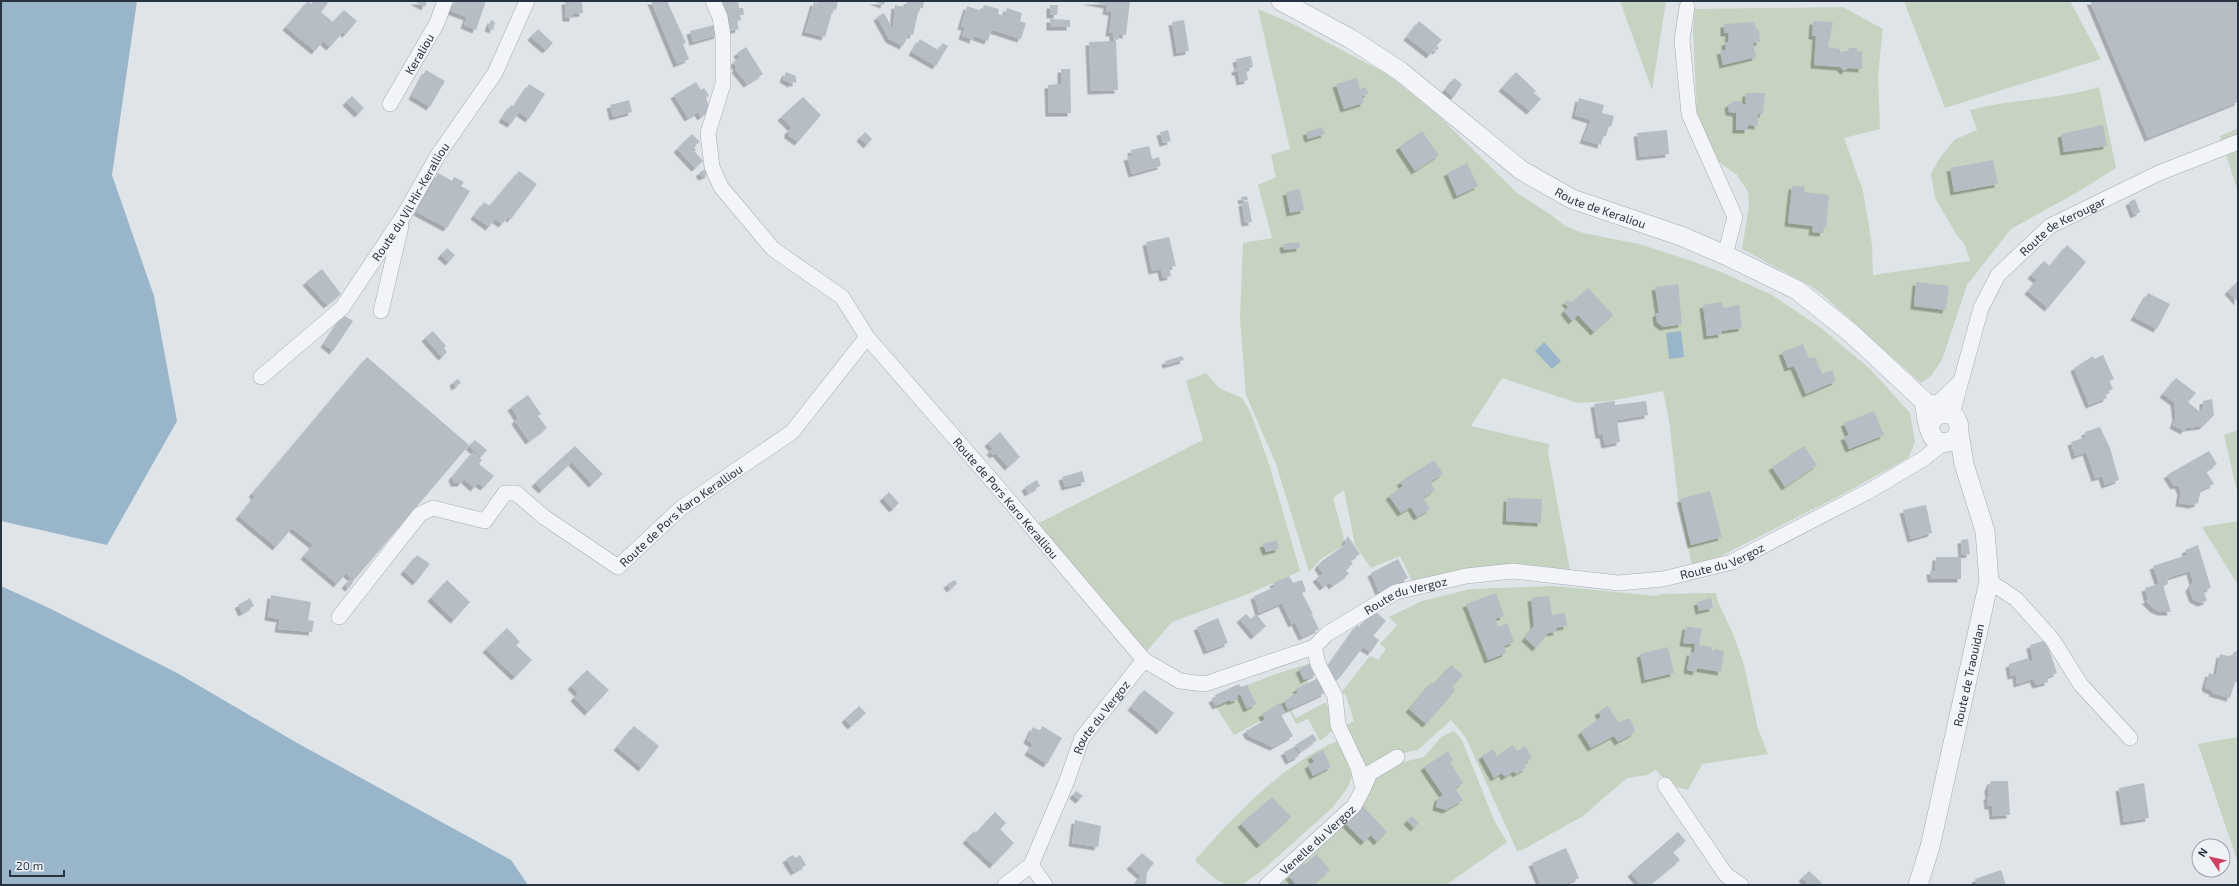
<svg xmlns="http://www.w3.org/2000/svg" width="2239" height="886" font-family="'Exo 2',sans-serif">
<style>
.green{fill:#c6d3c0}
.water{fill:#99b5ca}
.building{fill:#b6bdc5;filter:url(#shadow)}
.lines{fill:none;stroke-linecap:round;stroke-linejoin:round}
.minor-casing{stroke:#a4abb3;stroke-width:16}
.tertiary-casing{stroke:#a4abb3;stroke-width:20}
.minor{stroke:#f2f4f7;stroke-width:15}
.tertiary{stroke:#f2f4f7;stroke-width:19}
.labels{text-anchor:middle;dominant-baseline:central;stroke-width:3.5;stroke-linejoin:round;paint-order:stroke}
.street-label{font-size:12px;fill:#273340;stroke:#eef2f6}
</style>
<defs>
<filter id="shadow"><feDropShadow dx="-3.5" dy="3.5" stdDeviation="0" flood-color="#0004"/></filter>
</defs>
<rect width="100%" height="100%" fill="#dfe4e9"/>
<g class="green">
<path d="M1620,1H1666L1652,90Z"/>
<path d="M1904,1H2070L2101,59L1945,108Z"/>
<path d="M1843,7L1883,29L1878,75L1880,129L1844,138L1863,191L1872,245L1873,275L1970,261L1964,243L1956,234L1935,198L1931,174L1939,159L1954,140L1977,130L1970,110C2013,99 2056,100 2099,87L2116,168L2076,193L2011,229L1967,285L1942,360L1931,376L1921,383L1823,295L1809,285L1742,249L1749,206L1748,192L1737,175L1715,159L1697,117L1693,29L1695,9Z"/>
<path d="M1258,9L1291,23L1387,74L1440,117L1517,193L1551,215L1565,226L1583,233L1639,244L1692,261L1721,272L1772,295L1821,328L1870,369L1910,413L1915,442L1908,458L1845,493L1693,570L1678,500L1669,420L1663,391L1610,401L1578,403L1502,378L1471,426L1549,444L1548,453L1570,570L1524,564L1474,569L1412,581L1400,556L1371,568L1355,545L1344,490L1333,498L1344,538L1341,547L1321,559L1309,572L1276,464L1246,395L1240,318L1243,243L1272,238L1258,185L1276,177L1271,155L1290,149Z"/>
<path d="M2238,128V192L2220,136Z"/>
<path d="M1206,373L1219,388L1242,398L1250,411L1270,467L1300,571L1251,593L1172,622L1147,651L1035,525L1203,440L1186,381Z"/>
<path d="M2238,430V496L2224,435Z"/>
<path d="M2238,521V585L2202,527Z"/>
<path d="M1553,586L1656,596L1661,594L1716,593L1718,602L1733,634L1744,665L1758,729L1768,754L1702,764L1688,790L1670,785L1656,770L1647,775L1627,778L1583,816L1522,850L1517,851L1466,738L1451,720L1418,750L1393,755L1363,769L1346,725L1354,721L1345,693L1339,695L1370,656L1378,660L1386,649L1380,644L1397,625L1389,617L1422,601L1470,589Z"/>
<path d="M1314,662L1306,678L1311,688L1305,700L1291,710L1296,718L1326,702L1336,728L1320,741L1308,719L1296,724L1289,710L1269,722L1266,718L1234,735L1216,707L1213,698L1276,674Z"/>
<path d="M1454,731L1462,740L1494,820L1507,842L1446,885H1274L1377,776L1391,765L1424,757L1441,737Z"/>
<path d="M2238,737V863L2198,744Z"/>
<path d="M1339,740L1352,776L1348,787L1332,808L1264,869L1242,885H1226L1217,880L1197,863L1195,860C1237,813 1281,765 1339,740Z"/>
</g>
<g class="water">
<path d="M1,1H137L112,175L154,296L177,421L107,545L1,521Z"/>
<path d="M1681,331L1684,357L1669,359L1666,333Z"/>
<path d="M1544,342L1561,361L1552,369L1535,351Z"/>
<path d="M1,586L51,609L179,674L299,744L511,860L528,885H1Z"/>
</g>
<g class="building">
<path d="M308,1L311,4L313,1H325L328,3L321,12L333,22L344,10L357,21L346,34L343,32L330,47L323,41L315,51L286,27Z"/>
<path d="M414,1H427L425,7Z"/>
<path d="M454,1H486L476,30L464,25L467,17L451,11Z"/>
<path d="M565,1H582L583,13L573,14V18H566Z"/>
<path d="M651,1H667L686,43L683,44L689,59L677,64Z"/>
<path d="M721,1H738L739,8H743L744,15H740L741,20L737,21L739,29L727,32Z"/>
<path d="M818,1H838L836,10L833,9L825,37L805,32L814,2L817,3Z"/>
<path d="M873,1H885L884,5Z"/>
<path d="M907,1H924L923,8H919L913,35L902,33L908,36L903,46L889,39L877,17L884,13L893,29L895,5L906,7Z"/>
<path d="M1087,1H1130L1126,35L1119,34L1118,40L1113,39V33H1109L1112,12L1106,11L1107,5Z"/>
<path d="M2090,1H2238V102L2148,138Z"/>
<path d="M984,5L999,9L998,14L1004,16L1007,8L1022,13L1020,21L1026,23L1021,39L993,30L991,31L988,41L974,36L973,40L962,36L965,27L961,26L967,6L982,11Z"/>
<path d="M1050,5H1058L1057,15H1050Z"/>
<path d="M1050,19L1070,20V27H1050Z"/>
<path d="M491,20L495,22L493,30L488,28Z"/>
<path d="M1184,20L1189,51L1177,53L1172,22Z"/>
<path d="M1419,21L1442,40L1436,46L1439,48L1436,51L1434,49L1430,55L1407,37Z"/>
<path d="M1813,21L1833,22L1828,47L1840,49V52H1848L1849,48H1857V51L1862,52V69L1848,68L1844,71L1840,67L1814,65L1816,36H1812Z"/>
<path d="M1755,22V27L1759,31L1760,42L1753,43L1756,57L1723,65L1720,51L1726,50L1725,42H1728L1729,33H1724V24Z"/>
<path d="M714,25L718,35L693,42L690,31Z"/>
<path d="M538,29L553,43L546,50L531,37Z"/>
<path d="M920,39L938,50L943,43L948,46L936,66L912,52Z"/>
<path d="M1116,41L1118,90L1091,91L1089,42Z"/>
<path d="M746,47L763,74L747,84L735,69L737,68L733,62L740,58L737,53Z"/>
<path d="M1251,56L1253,67L1246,69L1248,80L1240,82L1238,72H1235V69L1238,68L1236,59Z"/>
<path d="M1061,69H1070L1071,113H1049L1048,85L1061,84Z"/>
<path d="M426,70L445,81L430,107L412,96Z"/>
<path d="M786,72L796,76V83L793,82L792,84L783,79Z"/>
<path d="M1516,72L1536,91L1534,93L1541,99L1530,111L1502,88Z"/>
<path d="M1357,78L1360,89L1366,87L1368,94L1362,96L1364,103L1344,109L1336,84Z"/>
<path d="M1454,78L1462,84L1454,97L1445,90Z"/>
<path d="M696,82L701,90L704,88L709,96L706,97L710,110L701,117L698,112L688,118L674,95Z"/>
<path d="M529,84L545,94L529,119L519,112L511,124L502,119L511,105L514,107Z"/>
<path d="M1746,93H1765L1763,114H1758V126L1748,125V130H1736V113L1729,112L1728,105L1734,101H1740L1744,105L1747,104L1745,102Z"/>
<path d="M352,96L364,108L358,114L346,102Z"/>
<path d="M803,97L821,115L798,142L788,135V131L792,128L781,117Z"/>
<path d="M1579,98L1604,105L1602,113L1614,116L1611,127L1609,126L1606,136H1603L1601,145L1583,140L1591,120L1575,115Z"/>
<path d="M629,100L632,112L613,117L610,105Z"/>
<path d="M2103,125L2107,146L2064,152L2061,134Z"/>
<path d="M1322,127L1325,134L1308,139L1306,132Z"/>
<path d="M1168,130L1171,141L1163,143L1160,132Z"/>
<path d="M1667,130L1669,154L1640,157L1637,133Z"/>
<path d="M1422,131L1439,155L1415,171L1399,147Z"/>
<path d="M865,132L872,139L867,145L860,138Z"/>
<path d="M692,134L700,142L694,146L696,151H694L703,161L695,168L677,149Z"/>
<path d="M1149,146L1152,159L1159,157L1161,166L1132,174L1127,157L1132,156L1131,150Z"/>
<path d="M1993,160L1998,184L1954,192L1950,168Z"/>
<path d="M1467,163L1478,186L1457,196L1447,173Z"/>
<path d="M707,168L709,174L702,177L699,173Z"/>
<path d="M519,171L537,184L511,219L508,217L502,224L495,219L489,227L474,216L484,202L490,206Z"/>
<path d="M438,173L452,181L454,177L464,182L461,186L470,191L447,228L417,212Z"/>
<path d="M1792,186L1805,187L1804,192L1829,195L1826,228L1824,227L1823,233L1812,232L1813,226L1788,223Z"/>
<path d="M1300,189L1304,210L1290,213L1286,192Z"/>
<path d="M1247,196L1248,200L1242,201L1241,197Z"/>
<path d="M2135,199L2140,212L2134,215L2129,202Z"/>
<path d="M1248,201L1252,222L1245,223L1242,203Z"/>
<path d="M1169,237L1176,266L1169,267L1171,276L1163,278L1161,269L1152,271L1146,242Z"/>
<path d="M1299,242L1300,248L1284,250L1283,244Z"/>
<path d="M2067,245L2086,262L2048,308L2028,291L2037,280L2031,275L2044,261L2050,266Z"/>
<path d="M447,248L455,255L449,262L441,255Z"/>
<path d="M322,269L341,294L327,305L306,282Z"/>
<path d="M2238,281V302L2228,291Z"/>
<path d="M1916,282L1949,286L1946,310L1914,306Z"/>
<path d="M1678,284L1682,324L1663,327L1657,322L1656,313H1659L1655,287Z"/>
<path d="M1588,288L1613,315L1594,332L1578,315L1572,321L1564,311L1569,306L1565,302L1568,300L1571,303Z"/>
<path d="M2148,293L2170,304L2157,329L2134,317Z"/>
<path d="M1722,302L1723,308L1739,305L1742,328L1721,331L1722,334L1707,336L1703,305Z"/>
<path d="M343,315L353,321L333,351L324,344Z"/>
<path d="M433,331L446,346L444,348L447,352L442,357L425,338Z"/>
<path d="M1803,344L1809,359L1815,357L1822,374L1832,370L1836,381L1806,394L1794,366L1788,368L1782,352Z"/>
<path d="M2103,355L2114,379L2109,381L2113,389L2105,393L2107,398L2089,405L2074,368L2093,356L2094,359Z"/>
<path d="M1182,356L1184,360L1166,365L1165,361Z"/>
<path d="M367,357L469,445L354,580L346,573L337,584L304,556L313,545L292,528L276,547L239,516L255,496L252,494Z"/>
<path d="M2176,378L2196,393L2188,402L2200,412L2203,407V401L2212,399L2214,415L2203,426L2186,428L2184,431L2173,425L2176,418L2174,402L2163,394Z"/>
<path d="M458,379L461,383L455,387L453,382Z"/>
<path d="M528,395L541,414L538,416L547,428L529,441L515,421L518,418L511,407Z"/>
<path d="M1615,401V405L1646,401L1648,415L1617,420L1620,442L1605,445L1603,435H1599L1594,404Z"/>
<path d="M1874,411L1884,435L1849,449L1844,437L1849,435L1844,423Z"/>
<path d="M2100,427L2110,448L2119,480L2105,485L2102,476L2095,478L2086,452L2075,456L2071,442L2086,437L2085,432Z"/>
<path d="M1000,432L1020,457L1008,467L996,453L993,455L990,451L993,449L988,443Z"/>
<path d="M475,440L487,450L481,457L469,446Z"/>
<path d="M575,446L603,474L592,484L572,462L542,490L535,483Z"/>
<path d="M1804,446L1817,465L1785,487L1772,467Z"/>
<path d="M2209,451L2217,464L2206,471L2214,484L2201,490L2198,503L2192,505L2179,503L2181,491L2178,485L2174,486L2167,475Z"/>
<path d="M473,452L482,460L479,464L494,476L484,487L478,483L474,488L464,479L461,483H454L452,477Z"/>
<path d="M1434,460L1443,474L1430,482L1435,490L1423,498L1430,509L1417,517L1411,507L1401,513L1389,496L1403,486L1400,482Z"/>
<path d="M1082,471L1085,482L1065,487L1062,477Z"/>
<path d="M1037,480L1040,486L1028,493L1025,487Z"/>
<path d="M1710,491L1722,537L1691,545L1680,499Z"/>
<path d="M889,492L899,503L893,509L883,498Z"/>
<path d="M1507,498L1542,499L1541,523L1506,521Z"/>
<path d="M1926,505L1932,533L1911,539L1903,510Z"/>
<path d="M1348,536L1360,554L1350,560L1353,564L1345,569L1349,574L1332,586L1330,582L1323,587L1316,578L1323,574L1318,566L1322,561L1346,544L1345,541Z"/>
<path d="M1968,539L1970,554L1962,555L1961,540Z"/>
<path d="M1277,540L1279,549L1266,552L1263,544Z"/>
<path d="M2198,545L2211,588L2203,590L2207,601L2201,603L2193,599L2189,588L2193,582L2190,571L2167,578L2168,584L2163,586L2171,612H2161L2154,609L2145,600H2148L2145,588L2159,584L2153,566L2187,555L2185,550Z"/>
<path d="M417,555L430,564L416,582L404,571Z"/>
<path d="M1936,557H1961V579H1931L1930,571H1935Z"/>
<path d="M1398,559L1408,578L1379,592L1371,573Z"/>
<path d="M1289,576L1293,583L1302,580L1306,591L1302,593L1313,614L1302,619L1312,615L1319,629L1302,637L1295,622L1292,624L1282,603L1259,613L1254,596L1275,587L1273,583Z"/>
<path d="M350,579L353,582L349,588L345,585Z"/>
<path d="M447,580L470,602L454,620L431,598Z"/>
<path d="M955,580L957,584L950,589L947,584Z"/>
<path d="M1496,593L1504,616L1495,619L1498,627L1507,623L1514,642L1504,646L1506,653L1488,660L1466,604Z"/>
<path d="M271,595L311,602L308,620L314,621L312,632L278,629L280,619L268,617Z"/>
<path d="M1549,596L1552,615L1565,613L1567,626L1556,628L1557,632L1548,633L1536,648L1525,638L1534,626L1531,598Z"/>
<path d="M250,598L254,606L242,613L238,605Z"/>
<path d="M1711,598L1713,608L1699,611L1697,602Z"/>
<path d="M1374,610L1386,621L1373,636L1379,640L1371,652L1363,647L1341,676L1332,684L1324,672L1357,625L1359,627Z"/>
<path d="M1246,614L1251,619L1256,614L1266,626L1254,636L1240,619Z"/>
<path d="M1218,618L1228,643L1207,651L1197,627Z"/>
<path d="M1686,626L1702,629L1699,645L1713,647L1711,650L1712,652L1715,649L1724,651L1721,672L1697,668L1696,672L1687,670L1690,652L1694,653L1695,644L1683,643Z"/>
<path d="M507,628L520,642L516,645L532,660L515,677L486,649Z"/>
<path d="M2046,640L2057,673L2047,677L2048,682L2036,685L2033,679L2017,684L2016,675L2011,676L2009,664L2028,658L2029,662L2033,660L2030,645Z"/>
<path d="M1668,647L1674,673L1645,680L1640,654Z"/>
<path d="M2238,650V683L2235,682L2230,698L2212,693L2213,691L2207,689L2205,686L2209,673L2216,675L2220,654L2232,657L2233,653Z"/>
<path d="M1312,663L1317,674L1304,680L1299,669Z"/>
<path d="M1451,665L1463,675L1452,687L1455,690L1449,698L1426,724L1409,709L1432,682L1434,684Z"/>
<path d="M587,670L609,690L588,712L574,698L578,693L571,686Z"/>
<path d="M1318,678L1325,693L1288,710L1284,701L1298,692L1296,689Z"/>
<path d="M1239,684L1241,687L1247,685L1256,704L1247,709L1240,694L1237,696L1238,699L1231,702L1230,700L1216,706L1212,699L1216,697L1215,695Z"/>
<path d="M1144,690L1174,713L1160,731L1131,707Z"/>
<path d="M1280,703L1286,713L1281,715L1293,736L1273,747L1249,736L1246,731L1265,720L1262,714Z"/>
<path d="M859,706L866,713L851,726L845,719Z"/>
<path d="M1608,706L1619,723L1626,719H1630L1635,729L1634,733L1618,742L1614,736L1591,748L1581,732L1601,717L1598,712Z"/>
<path d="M634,726L659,746L642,768L617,747Z"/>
<path d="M1042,726L1062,738L1047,764L1028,752L1033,744L1027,740L1033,727L1040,731Z"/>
<path d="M1313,734L1317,740L1300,752L1295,745Z"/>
<path d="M1513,745L1517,751L1525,746L1532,758L1524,763L1526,768L1516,774L1514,771L1505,777L1502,773L1494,778L1482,756L1493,749L1497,756Z"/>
<path d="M1294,747L1299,756L1289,761L1284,752Z"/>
<path d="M1323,750L1331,767L1313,776L1308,765L1314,762L1311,756Z"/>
<path d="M1448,751L1453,760L1450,762L1463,783L1455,788L1463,800L1446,810L1436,807L1438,798L1443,795L1424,767Z"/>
<path d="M1991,781H2008L2010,815L1993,816L1992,806H1988L1987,796H1989L1988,788Z"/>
<path d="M2144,783L2149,818L2124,822L2119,788Z"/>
<path d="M1076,791L1083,796L1079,800L1073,795Z"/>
<path d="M1272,797L1291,817L1260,845L1241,824Z"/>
<path d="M1363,806L1387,832L1377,842L1371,835L1364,842L1345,823Z"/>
<path d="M995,812L1006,823L1000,829L1014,843L993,865L966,840L974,831L976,833Z"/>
<path d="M1412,816L1419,823L1414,828L1407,821Z"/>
<path d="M1075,820L1101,826L1098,847L1072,843Z"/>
<path d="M1678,832L1686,841L1673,852L1680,860L1650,885H1641L1631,873Z"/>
<path d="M1566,848L1579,878L1562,885H1541L1532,863Z"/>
<path d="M1142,853L1154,863L1147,872L1146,885H1133L1141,876L1130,866Z"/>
<path d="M1317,854L1330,870L1312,885H1296L1289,876L1294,873L1292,871L1302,863L1304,865Z"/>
<path d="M793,855L796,858L800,855L806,865L794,872L786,859Z"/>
<path d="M2001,870L2006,885H1977L1975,879Z"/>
<path d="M1809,871L1822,883L1820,885H1809L1802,878Z"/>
</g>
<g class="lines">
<g class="minor-casing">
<g id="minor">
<path id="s1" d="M713,1L720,17L723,36V84L708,133L712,167L721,187L773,249L842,297L867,337L995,484L1144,660"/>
<path d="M1687,7L1682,40L1689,114L1735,217L1725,255"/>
<path id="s2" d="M390,104L437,23L445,1"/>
<path d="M381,311L401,226"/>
<path id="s3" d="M261,377L342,308L404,215L438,155L495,73L527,1"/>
<path d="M1924,402L1938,403L1960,382"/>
<path id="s4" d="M1952,414L1981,308L1998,275L2050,226L2159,173L2238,142"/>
<path d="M1989,581L2016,599L2052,639L2081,685L2130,738"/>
<path id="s5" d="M339,617L420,514L433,508L485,521L505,493H516L544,517L618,567L681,508L792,432L867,337"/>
<path d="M1314,647L1318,664L1335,696L1338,725L1358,767L1363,789L1370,773L1397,757"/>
<path d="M1665,785L1726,875L1741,885"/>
<path d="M1005,885L1031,865"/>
<path id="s6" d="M1045,885L1031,865L1066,783L1082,738L1144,660L1180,681L1205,684L1314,647L1327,634L1396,592L1466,576L1513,571L1618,583L1663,579L1732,562L1871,490L1923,459L1942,444"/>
<path id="s7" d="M1267,885L1354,806L1363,789"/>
</g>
</g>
<g class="tertiary-casing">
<g id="tertiary">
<path id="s8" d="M1281,1L1351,39L1400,71L1521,170L1572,199L1681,236L1725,255L1797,290L1851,333L1938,414"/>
<path d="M1924,402C1927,415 1927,432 1936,441C1956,448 1967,428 1952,414H1938L1930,423"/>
<path id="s9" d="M1918,885L1930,847L1989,581L1985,531L1964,464L1959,433"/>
</g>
</g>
<use href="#minor" class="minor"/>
<use href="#tertiary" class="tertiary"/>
</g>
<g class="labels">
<g class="street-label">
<text stroke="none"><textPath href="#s2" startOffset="58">Keraliou</textPath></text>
<text stroke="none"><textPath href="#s3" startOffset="233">Route du Vil Hir-Keralliou</textPath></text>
<text stroke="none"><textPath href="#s8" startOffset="383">Route de Keraliou</textPath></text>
<text stroke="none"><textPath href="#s4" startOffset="229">Route de Kerougar</textPath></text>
<text stroke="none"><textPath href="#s1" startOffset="617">Route de Pors Karo Keralliou</textPath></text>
<text stroke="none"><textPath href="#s5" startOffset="452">Route de Pors Karo Keralliou</textPath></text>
<text stroke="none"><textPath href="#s6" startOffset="874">Route du Vergoz</textPath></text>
<text stroke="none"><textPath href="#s6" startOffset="550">Route du Vergoz</textPath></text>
<text stroke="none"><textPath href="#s9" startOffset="216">Route de Traouidan</textPath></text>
<text stroke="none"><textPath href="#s6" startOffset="189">Route du Vergoz</textPath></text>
<text stroke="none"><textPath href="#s7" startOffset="68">Venelle du Vergoz</textPath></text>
</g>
</g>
<rect width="2239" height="886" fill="none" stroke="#273340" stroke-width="4"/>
<g transform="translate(2211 858) rotate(304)"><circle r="19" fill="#eef2f6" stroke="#9ea6ad"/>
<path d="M0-3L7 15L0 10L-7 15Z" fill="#d14064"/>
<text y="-6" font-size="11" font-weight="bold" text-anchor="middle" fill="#273340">N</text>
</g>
<path d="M10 870v6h54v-6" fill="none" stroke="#273340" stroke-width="2"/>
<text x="16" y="870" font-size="12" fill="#273340" stroke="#eef2f6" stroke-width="3" paint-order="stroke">20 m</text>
</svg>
